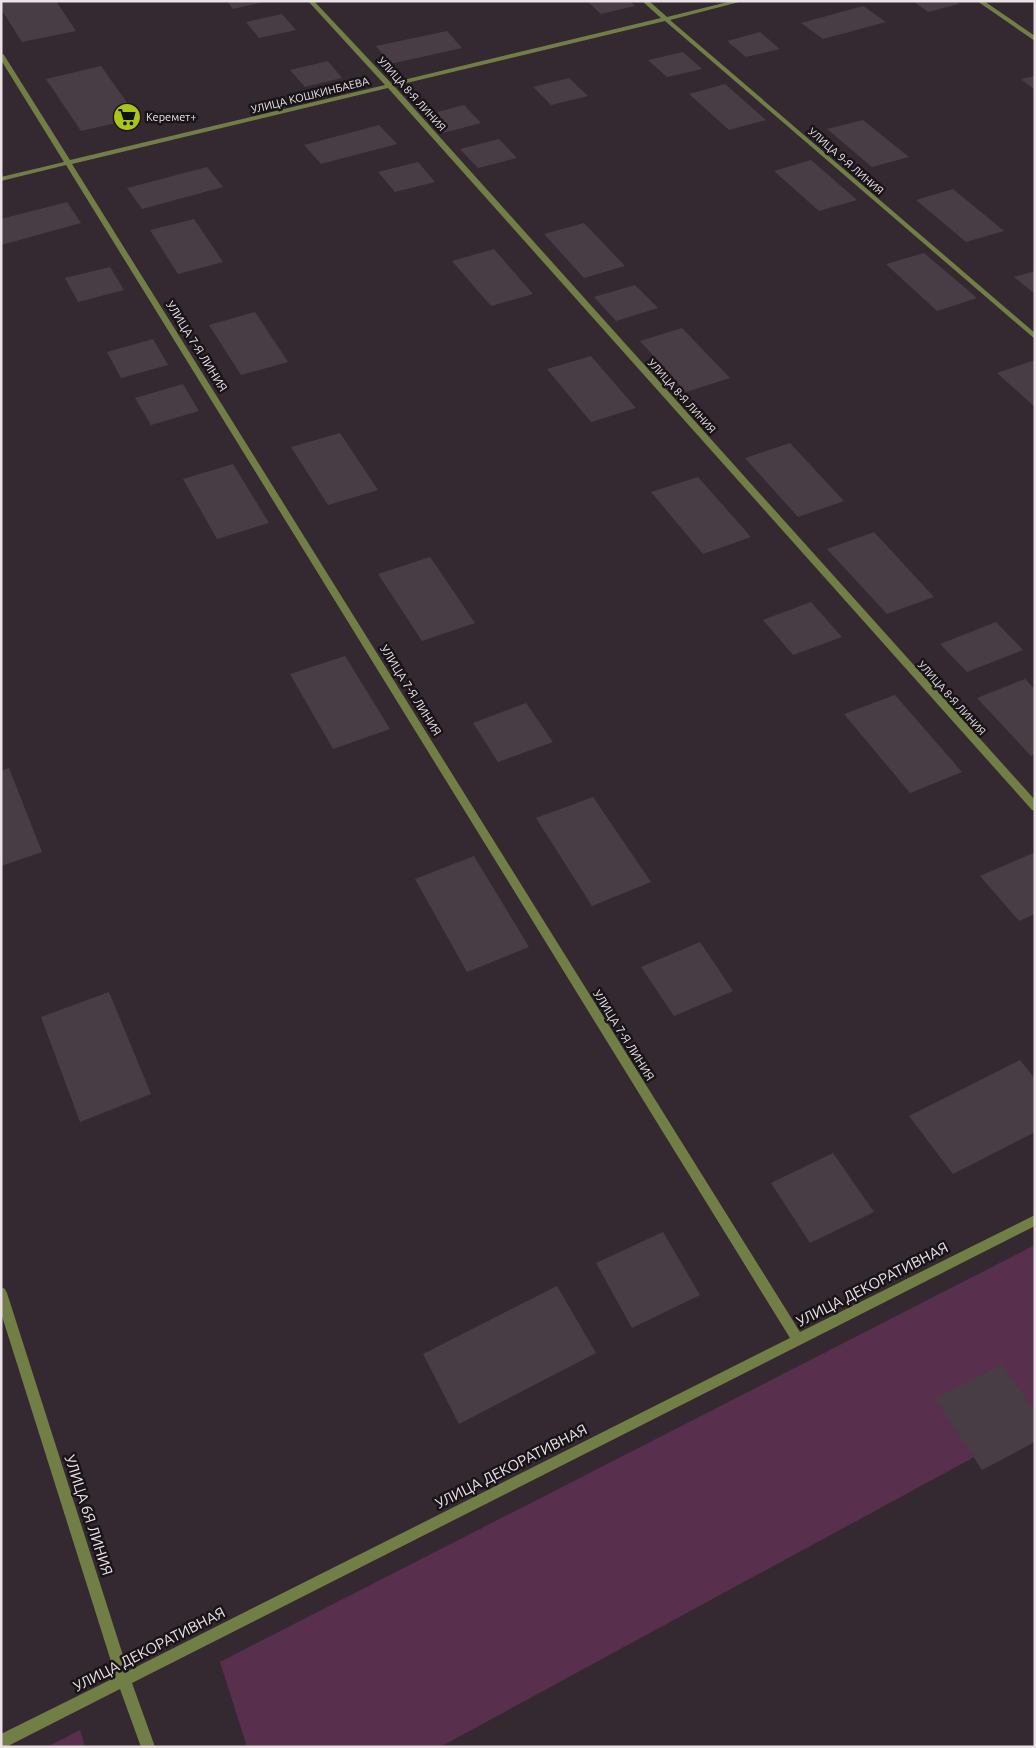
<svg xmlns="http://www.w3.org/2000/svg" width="1036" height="1748" font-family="Ubuntu,sans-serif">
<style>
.green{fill:#582f4c}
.building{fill:#493d45}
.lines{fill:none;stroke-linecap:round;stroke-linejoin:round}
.minor{fill:#717f46;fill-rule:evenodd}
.labels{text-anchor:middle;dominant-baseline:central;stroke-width:5;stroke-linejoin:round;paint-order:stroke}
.far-street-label{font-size:11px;fill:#eae2e7;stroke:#191417}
.far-poi-label{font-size:11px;fill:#eae2e7;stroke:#191417;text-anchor:start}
.street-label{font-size:12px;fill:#eae2e7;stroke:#191417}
.near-street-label{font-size:15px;fill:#eae2e7;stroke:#191417}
</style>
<rect width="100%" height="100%" fill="#352931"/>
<g class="green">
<path d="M1035,1245V1424L440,1747H247L220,1662Z"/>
<path d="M80,1730L85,1747H47Z"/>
</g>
<g class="building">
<path d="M1,1H56L76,31L22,42L1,9Z"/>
<path d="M227,1H264V2L233,9Z"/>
<path d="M587,1H630L635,6L601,14Z"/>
<path d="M913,1H956L959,4L928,12Z"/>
<path d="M863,6L886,22L823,39L801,23Z"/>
<path d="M282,14L296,30L259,38L246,22Z"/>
<path d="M447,31L462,48L390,64L376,46Z"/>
<path d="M760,32L780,49L746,57L727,41Z"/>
<path d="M683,52L702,69L667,77L648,60Z"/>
<path d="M328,61L342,78L305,87L290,70Z"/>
<path d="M101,66L138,118L81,131L46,79Z"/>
<path d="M1035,76V90L1021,79Z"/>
<path d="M569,78L588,96L551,105L533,87Z"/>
<path d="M725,84L766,120L729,130L689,94Z"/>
<path d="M464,105L481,123L443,133L426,115Z"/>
<path d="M863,120L909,157L872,167L827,129Z"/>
<path d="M379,125L397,144L321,164L304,145Z"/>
<path d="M499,139L517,158L478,168L460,149Z"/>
<path d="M811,160L857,200L819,211L774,171Z"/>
<path d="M418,162L435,182L395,192L378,172Z"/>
<path d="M207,167L223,187L142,209L127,188Z"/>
<path d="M953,189L1004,231L966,242L916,200Z"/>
<path d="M67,202L81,223L1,245V219Z"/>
<path d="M194,219L223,262L178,274L150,230Z"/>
<path d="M584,223L625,266L584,278L544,234Z"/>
<path d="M494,249L533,294L491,306L452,261Z"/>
<path d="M924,253L977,298L937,311L886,264Z"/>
<path d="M110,267L124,290L78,302L65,278Z"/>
<path d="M1035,271V294L1014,277Z"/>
<path d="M635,285L658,308L616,321L594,297Z"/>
<path d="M255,312L288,362L241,375L209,325Z"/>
<path d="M682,328L730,378L686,392L640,341Z"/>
<path d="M153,339L168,365L121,378L107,352Z"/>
<path d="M591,356L636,408L591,422L547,369Z"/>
<path d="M1035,360V407L997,373Z"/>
<path d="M183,384L199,411L151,425L135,398Z"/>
<path d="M340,433L378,490L328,505L291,447Z"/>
<path d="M790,443L844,501L798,517L745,458Z"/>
<path d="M233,464L269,523L217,539L183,479Z"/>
<path d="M698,477L751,537L703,554L651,492Z"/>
<path d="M874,532L934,597L887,614L827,549Z"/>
<path d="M430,557L475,623L422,641L378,574Z"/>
<path d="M811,602L842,637L793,655L763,620Z"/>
<path d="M996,622L1023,650L967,672L940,644Z"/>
<path d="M345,656L390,729L333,749L290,674Z"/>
<path d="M1025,679L1035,689V754L1031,756L977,698Z"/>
<path d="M895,695L962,772L910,793L844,714Z"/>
<path d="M526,703L553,742L498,762L473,723Z"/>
<path d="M9,768L42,852L1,866V771Z"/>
<path d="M593,797L651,882L592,906L536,818Z"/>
<path d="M1033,853L1035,855V914L1019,921L980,876Z"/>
<path d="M474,856L529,947L467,972L415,879Z"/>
<path d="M700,942L733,991L674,1016L641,967Z"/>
<path d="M109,992L151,1094L80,1122L41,1017Z"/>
<path d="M1020,1060L1035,1079V1132L953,1174L909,1116Z"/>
<path d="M833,1153L874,1212L810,1243L771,1183Z"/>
<path d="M663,1232L700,1295L632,1328L596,1263Z"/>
<path d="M557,1286L596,1353L459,1424L423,1354Z"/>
<path d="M1002,1364L1035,1412V1442L982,1470L935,1399Z"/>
</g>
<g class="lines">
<g class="minor">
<path d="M308,1H314L391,83L661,18L642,1H649L667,17L732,1H743L670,20L1035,333V339L665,21L394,86L1035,800V811L1032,810L388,88L72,164L800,1332L1035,1215V1226L132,1683L155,1747H141L120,1689L6,1747H1V1734L116,1677L1,1313V1287L5,1289L7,1293L128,1671L790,1338L66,165L1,181V177L64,162L1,60V53L4,55L70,160L385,85Z"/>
<path d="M977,1H984L1035,36V41Z"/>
</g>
</g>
<defs>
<g id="supermarket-disc" transform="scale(1.4375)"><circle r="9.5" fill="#aac719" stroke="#191417"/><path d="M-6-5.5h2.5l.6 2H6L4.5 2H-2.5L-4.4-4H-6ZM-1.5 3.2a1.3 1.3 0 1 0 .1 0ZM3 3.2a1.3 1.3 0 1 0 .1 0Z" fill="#111"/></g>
</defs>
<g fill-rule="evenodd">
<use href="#supermarket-disc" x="127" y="117"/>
</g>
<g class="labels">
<g class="far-street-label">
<text transform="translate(412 94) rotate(48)">УЛИЦА 8-Я ЛИНИЯ</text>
<text transform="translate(310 95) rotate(-14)">УЛИЦА КОШКИНБАЕВА</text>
<text transform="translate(846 161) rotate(41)">УЛИЦА 9-Я ЛИНИЯ</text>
<text transform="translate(682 396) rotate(48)">УЛИЦА 8-Я ЛИНИЯ</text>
<text transform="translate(952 698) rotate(48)">УЛИЦА 8-Я ЛИНИЯ</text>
</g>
<g class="far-poi-label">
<text x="146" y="117">Керемет+</text>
</g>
<g class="street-label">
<text transform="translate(197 346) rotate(58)">УЛИЦА 7-Я ЛИНИЯ</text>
<text transform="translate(411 690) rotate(58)">УЛИЦА 7-Я ЛИНИЯ</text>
<text transform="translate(624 1035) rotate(58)">УЛИЦА 7-Я ЛИНИЯ</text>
</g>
<g class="near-street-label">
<text transform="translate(872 1284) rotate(-27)">УЛИЦА ДЕКОРАТИВНАЯ</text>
<text transform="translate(511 1466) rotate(-27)">УЛИЦА ДЕКОРАТИВНАЯ</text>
<text transform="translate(89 1515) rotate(72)">УЛИЦА 6Я ЛИНИЯ</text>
<text transform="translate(149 1649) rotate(-27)">УЛИЦА ДЕКОРАТИВНАЯ</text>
</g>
</g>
<rect width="1036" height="1748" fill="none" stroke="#eae2e7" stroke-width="5"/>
</svg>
